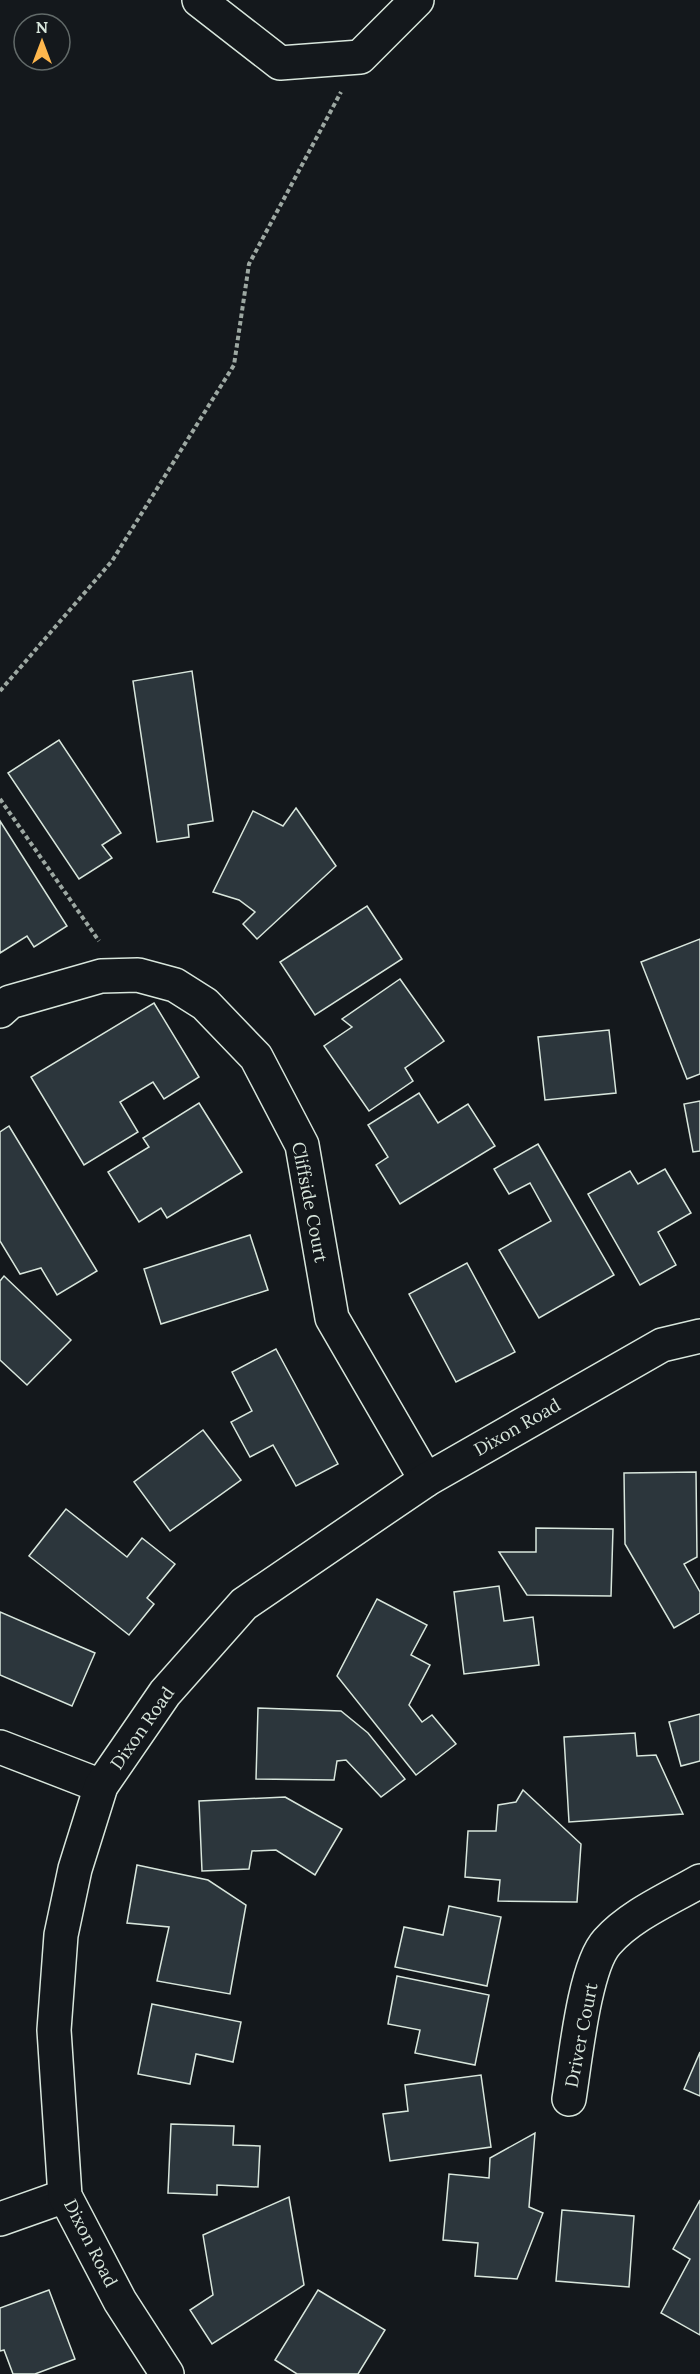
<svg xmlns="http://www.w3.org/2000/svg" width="700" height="2374" font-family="Lora,serif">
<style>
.building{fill:#2c363c;stroke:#d8e6dc;stroke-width:1.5}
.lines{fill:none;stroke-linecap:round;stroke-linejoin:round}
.minor-casing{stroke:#d8e6dc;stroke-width:36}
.path{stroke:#9da8a2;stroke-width:4;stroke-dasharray:4.5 3;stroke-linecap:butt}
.minor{stroke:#14181c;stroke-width:33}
.labels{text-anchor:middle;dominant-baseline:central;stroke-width:4.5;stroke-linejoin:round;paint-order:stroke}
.street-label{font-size:18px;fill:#d8e6dc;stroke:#14181c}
</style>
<rect width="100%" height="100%" fill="#14181c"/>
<g class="building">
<path d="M192,671L213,821L188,825L189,837L157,842L133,681Z"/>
<path d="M59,740L121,833L102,845L112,858L79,879L8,773Z"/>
<path d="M296,808L336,866L257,939L243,924L255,912L239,900L213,892L253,811L283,826Z"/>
<path d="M0,821L67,926L34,947L27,936L0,953Z"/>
<path d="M367,906L402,959L315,1015L280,962Z"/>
<path d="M700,939V1074L687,1079L641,962Z"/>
<path d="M400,979L444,1041L405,1068L413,1081L369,1111L324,1046L352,1027L342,1019Z"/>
<path d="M154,1003L199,1077L164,1099L153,1082L120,1102L138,1132L84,1165L31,1077Z"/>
<path d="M609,1030L616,1093L545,1100L538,1037Z"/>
<path d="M419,1093L438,1123L468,1104L495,1146L400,1204L376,1165L388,1157L368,1125Z"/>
<path d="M700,1101V1151L693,1152L684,1104Z"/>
<path d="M199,1103L242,1172L167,1218L161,1208L139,1222L108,1172L149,1147L143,1138Z"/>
<path d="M9,1126L97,1271L57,1295L41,1268L20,1274L0,1241V1132Z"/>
<path d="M538,1144L614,1275L539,1318L499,1250L551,1221L530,1183L509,1194L494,1169Z"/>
<path d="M665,1169L691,1213L658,1232L676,1265L640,1285L588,1194L630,1171L638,1184Z"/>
<path d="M250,1235L268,1290L161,1324L144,1269Z"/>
<path d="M467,1263L515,1352L456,1382L409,1294Z"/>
<path d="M4,1276L71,1340L27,1385L0,1360V1281Z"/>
<path d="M276,1349L338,1464L296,1486L273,1445L250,1457L231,1422L252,1411L232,1372Z"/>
<path d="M203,1430L241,1480L170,1531L134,1482Z"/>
<path d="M696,1472L697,1557L684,1564L700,1592V1613L674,1628L625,1544L624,1473Z"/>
<path d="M66,1509L127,1557L142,1538L175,1564L147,1598L154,1604L129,1635L29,1556Z"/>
<path d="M536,1528L613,1529L611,1596L527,1595L499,1552H536Z"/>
<path d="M499,1586L504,1621L533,1617L539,1665L464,1674L454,1592Z"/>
<path d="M377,1599L427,1625L411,1655L430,1665L409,1705L422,1722L432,1715L456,1744L416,1775L337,1676Z"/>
<path d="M0,1612L95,1653L72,1706L0,1675Z"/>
<path d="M258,1708L341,1711L368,1733L405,1779L381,1797L346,1760L337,1761L334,1780L256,1779Z"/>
<path d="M700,1714V1761L681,1766L669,1722Z"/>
<path d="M635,1733L637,1756L656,1755L683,1814L569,1822L564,1737Z"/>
<path d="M523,1790L581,1844L577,1902L498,1901L500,1880L465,1877L468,1831H496L498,1805L516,1802Z"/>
<path d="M285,1797L342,1829L315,1875L276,1850L252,1851L249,1869L202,1871L199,1801Z"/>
<path d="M137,1865L208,1880L246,1905L230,1994L157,1981L169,1927L127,1923Z"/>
<path d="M449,1906L501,1917L487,1986L395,1967L404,1927L443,1935Z"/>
<path d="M397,1976L489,1995L475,2065L415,2053L420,2030L388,2024Z"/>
<path d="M152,2004L241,2022L233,2062L196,2054L190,2084L138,2074Z"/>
<path d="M700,2052V2096L684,2089Z"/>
<path d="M481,2075L491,2147L390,2161L383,2114L408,2111L405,2085Z"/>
<path d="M171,2124L234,2126L233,2145L260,2146L258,2187L217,2185V2195L168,2193Z"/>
<path d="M535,2133L529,2207L543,2213L517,2279L475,2276L478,2243L443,2240L449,2174L489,2178L490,2158Z"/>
<path d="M289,2197L304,2285L212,2344L190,2310L213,2295L203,2235Z"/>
<path d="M700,2200V2335L661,2313L690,2259L673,2249Z"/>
<path d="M562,2210L634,2216L629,2287L556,2281Z"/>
<path d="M49,2290L75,2359L35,2374H13L4,2350L0,2351V2308Z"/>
<path d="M318,2290L385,2330L358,2374H297L275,2360Z"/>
</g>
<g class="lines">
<g class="minor-casing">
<g id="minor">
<path d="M199,0L280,63L360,57L417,0"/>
<path d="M0,1011L10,1002L101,976L138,975L175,985L205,1004L256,1057L302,1145L332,1318L426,1480"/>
<path d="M0,1747L101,1786"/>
<path d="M569,2099C575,2063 584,1967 607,1942C631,1915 669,1899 700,1881"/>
<path d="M0,2219L65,2196"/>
<path d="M167,2374L120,2301L65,2196L54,2030L61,1935L75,1869L101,1786L165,1693L244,1604L426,1480L662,1345L700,1336"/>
</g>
</g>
<g class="path">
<path d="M0,691L112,561L234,365L249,264L341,92"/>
<path d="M0,799L99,941"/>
</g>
<use href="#minor" class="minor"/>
</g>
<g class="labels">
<g class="street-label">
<text transform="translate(310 1202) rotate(79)">Cliffside Court</text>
<text transform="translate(517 1427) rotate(-30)">Dixon Road</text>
<text transform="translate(142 1728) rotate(-55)">Dixon Road</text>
<text transform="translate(581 2035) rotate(-79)">Driver Court</text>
<text transform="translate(91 2243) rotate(63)">Dixon Road</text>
</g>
</g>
<g transform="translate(42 42)"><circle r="28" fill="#14181c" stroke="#626a69" stroke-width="1.5"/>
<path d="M0-4.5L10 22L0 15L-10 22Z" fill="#ffb74d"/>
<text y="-9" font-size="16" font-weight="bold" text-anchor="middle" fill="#d8e6dc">N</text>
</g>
</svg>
